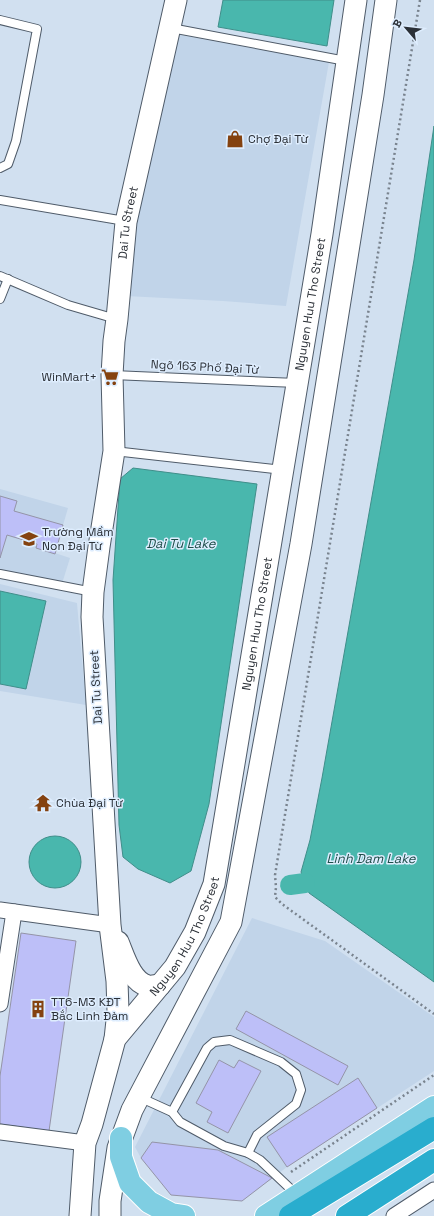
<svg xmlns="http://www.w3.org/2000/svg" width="434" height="1216" font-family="'Space Grotesk',sans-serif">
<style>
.built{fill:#c1d4e9}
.water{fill:#49b7ad;stroke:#408e8a}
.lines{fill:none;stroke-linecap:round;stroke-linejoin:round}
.canal{stroke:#49b7ad;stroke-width:20}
.building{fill:#bdbff8;stroke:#9494a7}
.lane-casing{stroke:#4f5b69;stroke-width:10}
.street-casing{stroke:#4f5b69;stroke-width:17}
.secondary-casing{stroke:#4f5b69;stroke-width:23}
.primary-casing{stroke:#fff;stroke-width:24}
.highway-casing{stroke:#fff;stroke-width:24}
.path{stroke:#79838e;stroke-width:2.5;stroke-dasharray:2 3;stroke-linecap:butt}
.lane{stroke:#fff;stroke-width:8}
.street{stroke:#fff;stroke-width:15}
.secondary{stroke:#fff;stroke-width:21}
.primary{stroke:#7fcee2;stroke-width:22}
.highway{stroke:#29adce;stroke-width:22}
.labels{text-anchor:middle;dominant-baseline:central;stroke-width:3;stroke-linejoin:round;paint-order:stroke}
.poi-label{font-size:12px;fill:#2b3037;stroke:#deedfe;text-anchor:start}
.street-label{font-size:12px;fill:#2b3037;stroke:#deedfe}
.water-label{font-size:13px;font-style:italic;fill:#1d4d48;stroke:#deedfe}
</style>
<rect width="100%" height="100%" fill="#d1e0f0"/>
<g class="built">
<path d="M179,35L329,62L286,306L223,301L126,296L135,216Z"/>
<path d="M0,489L68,508L55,553L70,558L60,590L0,572Z"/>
<path d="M0,584L77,603L86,705L0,691Z"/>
<path d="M252,918L325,941L434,1017V1071L287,1167L242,1201L141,1158L135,1147Z"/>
</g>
<g class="water">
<path d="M223,0H334L327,46L218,27Z"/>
<path d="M434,126V982L309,893L301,872L310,840L322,778L414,260Z"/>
<path d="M133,468L257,484L209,804L191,871L170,883L138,869L123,857L119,825L113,580L120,479Z"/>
<path d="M0,591L46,601L26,689L0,684Z"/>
<circle cx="55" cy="862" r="26"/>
</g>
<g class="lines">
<path class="canal" d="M290,885L305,883"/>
</g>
<g class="building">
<path d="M0,496L17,501L14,511L63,525L55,554L36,548L37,544L7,535L0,558Z"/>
<path d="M21,933L76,941L49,1131L0,1124V1076Z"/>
<path d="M246,1011L348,1066L338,1085L236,1029Z"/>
<path d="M219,1060L234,1068L239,1060L261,1071L228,1133L207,1122L212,1112L196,1103Z"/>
<path d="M358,1078L377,1108L287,1167L267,1137Z"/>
<path d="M152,1142L218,1150L272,1178L242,1201L171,1195L141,1158Z"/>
</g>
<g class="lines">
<g class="lane-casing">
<g id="lane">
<path d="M0,20L37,29L16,141L8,164L0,168"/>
<path d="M171,28L346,61"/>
<path d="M0,200L125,221"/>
<path d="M0,276L68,305L116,319"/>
<path d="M0,299L8,279"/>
<path d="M113,375L297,383"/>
<path d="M114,451L283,470"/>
<path d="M0,574L93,592"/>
<path d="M139,1097L172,1112L180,1122L224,1146L248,1153L260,1160L297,1195"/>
<path d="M172,1112L207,1048L214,1042L230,1040L281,1062L296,1074L301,1090L296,1104L257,1135L248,1153"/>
</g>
</g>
<g class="street-casing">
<g id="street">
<path d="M0,910L110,925"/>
<path d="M0,1004L14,912"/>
<path d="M0,1132L85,1143"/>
<path d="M394,1216L434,1190"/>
</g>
</g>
<g class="secondary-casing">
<g id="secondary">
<path d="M118,942C124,956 131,982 148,986C151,987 157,985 160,985"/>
<path id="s1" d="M115,1039L118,1011L117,981L110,925L92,617L93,592L99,547L114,451L112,375L114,341L117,319L126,222L176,0"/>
<path id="s2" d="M80,1216L85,1143L92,1124L115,1039L175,967L195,932L214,884L322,234L356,0"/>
<path d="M110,1216V1201L118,1148L132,1110L231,922L301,544L373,95L386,0"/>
</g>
</g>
<g class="primary-casing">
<g id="primary">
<path d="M121,1138V1157L130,1183L149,1202L171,1214L184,1216"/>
<path d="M266,1216L434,1107"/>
</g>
</g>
<g class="highway-casing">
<g id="highway">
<path d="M290,1216L434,1128"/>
<path d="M347,1216L434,1160"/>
</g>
</g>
<g class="path">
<path d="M420,0L275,875L276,887L275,897L282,904L434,1014"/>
<path d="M291,1172L434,1075"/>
</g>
<use href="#lane" class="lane"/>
<use href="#street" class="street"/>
<use href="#secondary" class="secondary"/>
<use href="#primary" class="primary"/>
<use href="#highway" class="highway"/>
</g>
<defs>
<g id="shop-bare" transform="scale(1.38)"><path d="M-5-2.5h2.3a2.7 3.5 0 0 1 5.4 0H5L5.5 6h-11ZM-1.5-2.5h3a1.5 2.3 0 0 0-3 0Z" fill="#844210" stroke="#deedfe" stroke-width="2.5" paint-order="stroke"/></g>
<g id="supermarket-bare" transform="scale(1.38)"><path d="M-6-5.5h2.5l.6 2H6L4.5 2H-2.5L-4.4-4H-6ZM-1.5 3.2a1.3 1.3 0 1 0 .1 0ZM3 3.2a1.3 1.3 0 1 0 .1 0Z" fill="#844210" stroke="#deedfe" stroke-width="2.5" paint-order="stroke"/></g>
<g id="school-bare" transform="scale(1.38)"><path d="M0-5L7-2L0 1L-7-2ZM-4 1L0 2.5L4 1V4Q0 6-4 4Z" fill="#844210" stroke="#deedfe" stroke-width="2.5" paint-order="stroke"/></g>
<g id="temple-bare" transform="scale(1.38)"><path d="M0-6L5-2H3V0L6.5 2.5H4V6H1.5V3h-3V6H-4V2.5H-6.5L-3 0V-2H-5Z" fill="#844210" stroke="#deedfe" stroke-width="2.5" paint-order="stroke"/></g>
<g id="building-bare" transform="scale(1.38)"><path d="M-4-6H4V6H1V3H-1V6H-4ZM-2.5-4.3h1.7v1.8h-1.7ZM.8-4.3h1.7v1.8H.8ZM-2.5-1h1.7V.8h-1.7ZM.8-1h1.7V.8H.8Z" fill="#844210" stroke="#deedfe" stroke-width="2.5" paint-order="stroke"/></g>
</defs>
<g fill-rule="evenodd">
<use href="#shop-bare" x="235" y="139"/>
<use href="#supermarket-bare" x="110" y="377"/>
<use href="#school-bare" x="29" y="539"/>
<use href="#temple-bare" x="43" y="803"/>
<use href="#building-bare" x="38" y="1009"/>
</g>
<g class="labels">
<g class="poi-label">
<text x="248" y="139">Chợ Đại Từ</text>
<text x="97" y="377" text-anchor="end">WinMart+</text>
<text x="42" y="532">Trường Mầm<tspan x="42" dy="14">Non Đại Từ</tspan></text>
<text x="56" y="803">Chùa Đại Từ</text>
<text x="51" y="1002">TT6-M3 KĐT<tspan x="51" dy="14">Bắc Linh Đàm</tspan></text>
</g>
<g class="street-label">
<text stroke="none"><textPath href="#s1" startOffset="820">Dai Tu Street</textPath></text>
<text stroke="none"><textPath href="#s2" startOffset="955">Nguyen Huu Tho Street</textPath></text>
<text transform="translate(205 367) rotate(3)">Ngõ 163 Phố Đại Từ</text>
<text stroke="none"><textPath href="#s2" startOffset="631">Nguyen Huu Tho Street</textPath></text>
<text transform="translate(96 687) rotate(-93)">Dai Tu Street</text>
<text stroke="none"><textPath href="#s2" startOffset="307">Nguyen Huu Tho Street</textPath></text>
</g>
<g class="water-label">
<text x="181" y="543">Dai Tu Lake</text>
<text x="371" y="858">Linh Dam Lake</text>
</g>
</g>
<g transform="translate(406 28) rotate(298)" stroke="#deedfe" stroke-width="3" paint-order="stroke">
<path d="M0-3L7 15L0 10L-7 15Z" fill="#2b3037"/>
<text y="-6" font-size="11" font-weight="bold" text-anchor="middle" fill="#2b3037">B</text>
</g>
</svg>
